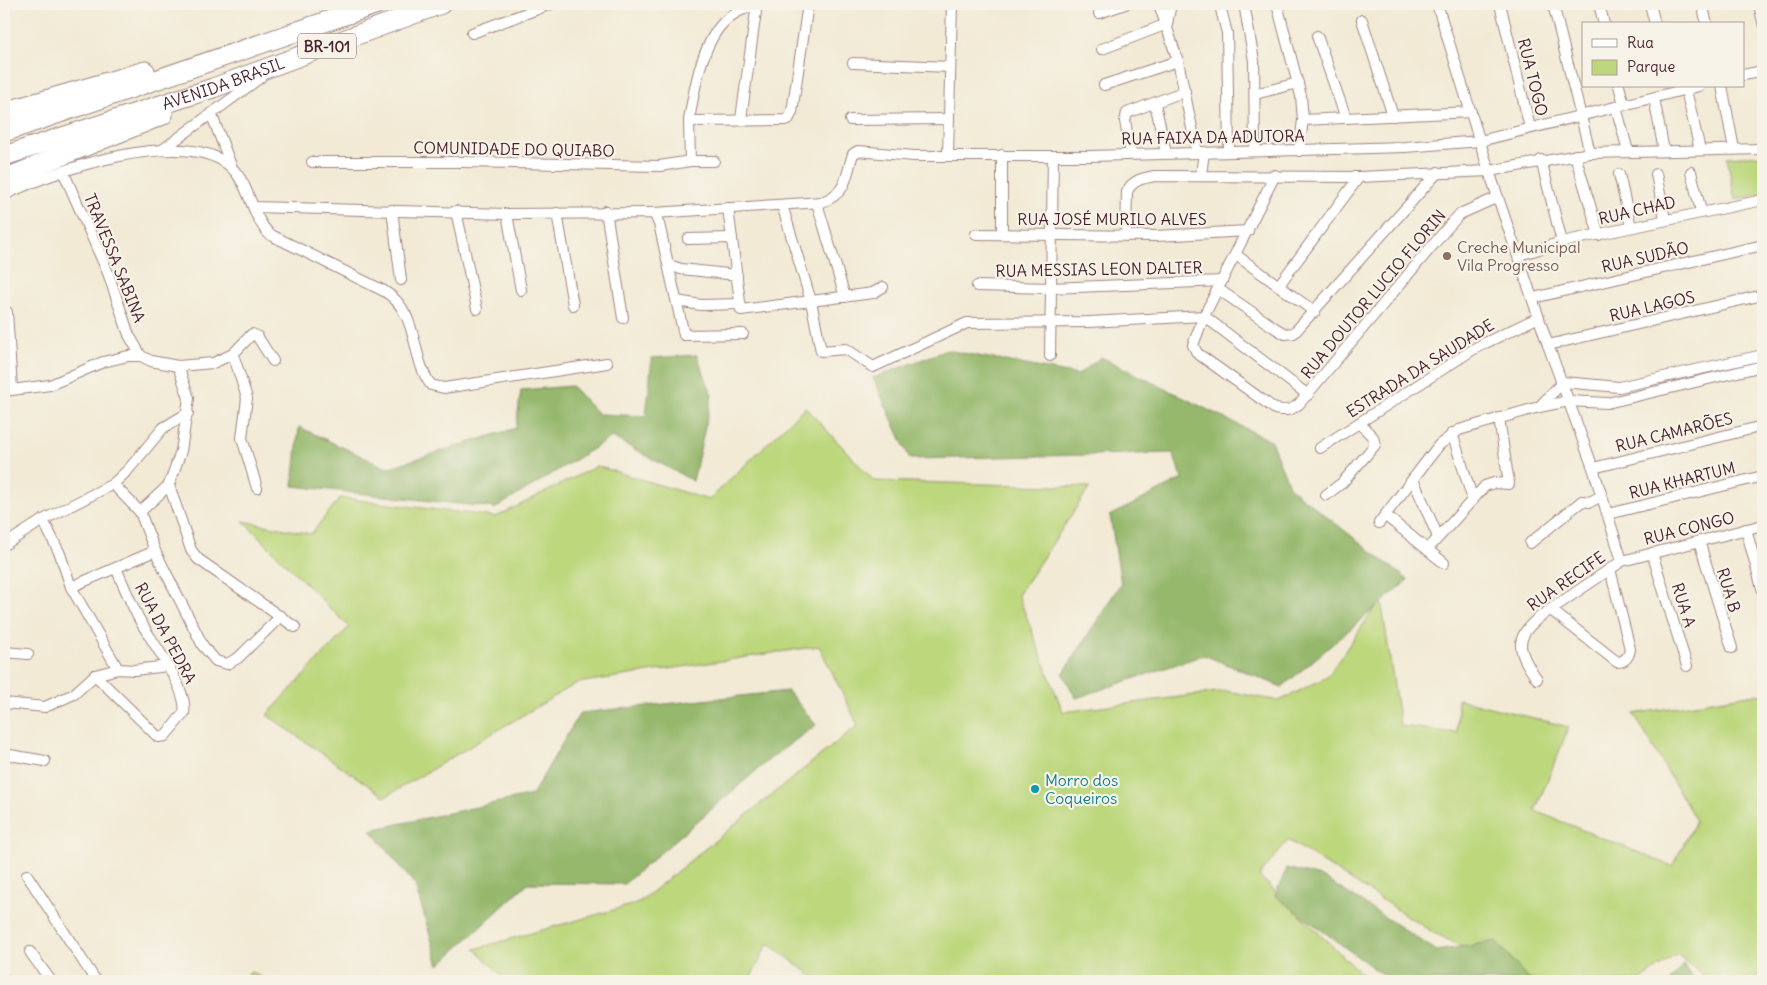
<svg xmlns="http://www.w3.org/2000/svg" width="1767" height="985" font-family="Delius,sans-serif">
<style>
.green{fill:#bcd77c;stroke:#837b54}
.forest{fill:#95b86c;stroke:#706c4c}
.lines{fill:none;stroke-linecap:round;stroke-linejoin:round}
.minor-casing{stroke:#9e8480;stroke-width:12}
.motorway-casing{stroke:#9e8480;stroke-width:21}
.minor{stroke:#fff;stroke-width:10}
.motorway{stroke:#fff;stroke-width:19}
.education-dot{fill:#8d6e63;stroke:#f7f3e8;stroke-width:2}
.culture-dot{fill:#0f9aa8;stroke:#f7f3e8;stroke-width:2}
.labels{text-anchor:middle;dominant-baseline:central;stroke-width:4.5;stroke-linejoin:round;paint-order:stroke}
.shield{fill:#f7f3e8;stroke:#7e5f64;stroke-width:1}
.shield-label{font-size:15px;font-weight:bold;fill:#4a1f2b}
.street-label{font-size:16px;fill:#4a1f2b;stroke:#f7f3e8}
.education-label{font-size:16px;fill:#785e54;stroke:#f7f3e8;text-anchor:start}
.culture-label{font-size:16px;fill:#0d838f;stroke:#f7f3e8;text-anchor:start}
</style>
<rect width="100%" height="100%" fill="#f7f3e8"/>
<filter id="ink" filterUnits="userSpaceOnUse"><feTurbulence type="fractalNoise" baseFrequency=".02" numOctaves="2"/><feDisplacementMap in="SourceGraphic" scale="10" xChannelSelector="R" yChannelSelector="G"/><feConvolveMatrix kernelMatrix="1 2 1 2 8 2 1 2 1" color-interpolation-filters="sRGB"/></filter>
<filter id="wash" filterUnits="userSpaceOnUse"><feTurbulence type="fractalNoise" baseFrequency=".0096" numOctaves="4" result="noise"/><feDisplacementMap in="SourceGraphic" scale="20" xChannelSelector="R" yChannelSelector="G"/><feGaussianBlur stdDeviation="1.12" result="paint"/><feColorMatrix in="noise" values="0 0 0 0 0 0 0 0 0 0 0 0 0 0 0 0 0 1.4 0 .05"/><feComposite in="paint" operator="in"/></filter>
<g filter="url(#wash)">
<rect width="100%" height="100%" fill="#f2ead5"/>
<g class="green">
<path d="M1763,155V194L1735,200L1727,157Z"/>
<path d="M805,407L874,481L1090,487L1018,595L1063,712L1226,691L1279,701L1327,677L1381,599L1400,726L1457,733L1458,699L1569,727L1535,811L1672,866L1696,821L1634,714L1755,694L1763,695V981H1709L1677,954L1640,981H1533L1434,933L1288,840L1259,876L1369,981H819L768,943L749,981H507L475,949L638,903L858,725L819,646L577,683L385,797L267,715L349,627L243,521L311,534L340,498L496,517L597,466L709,500Z"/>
<path d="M251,972L268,981H241Z"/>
</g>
<g class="forest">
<path d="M947,350L1078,375L1101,357L1271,441L1290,488L1408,580L1282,687L1204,655L1076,698L1063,674L1121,583L1110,516L1182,479L1173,453L910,459L873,378Z"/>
<path d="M697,355L712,395L693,481L612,437L496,508L293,486L299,427L387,468L516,428L521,390L572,386L598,414L646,416L652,358Z"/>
<path d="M788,691L816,725L771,758L624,884L528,883L439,965L415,885L371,830L532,795L580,713Z"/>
<path d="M1287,868L1324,878L1437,951L1496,941L1530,981H1391L1275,896Z"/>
<path d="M1684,964L1695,981H1670Z"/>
</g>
</g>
<g filter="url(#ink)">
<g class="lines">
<g class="minor-casing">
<g id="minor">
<path d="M1159,4L1178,61L1197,152"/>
<path d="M1244,4L1254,61L1255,151"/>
<path d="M1277,4L1301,96L1303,120L1299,151"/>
<path d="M1437,4L1489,171L1548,345L1593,468L1622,561"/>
<path d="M1500,4L1530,128"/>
<path d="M1553,4L1590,153"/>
<path d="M1599,4L1604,24"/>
<path d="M1650,4L1655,24"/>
<path d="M1702,4L1707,24"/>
<path d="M1759,4L1763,22"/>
<path d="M1220,6L1227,33L1229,151"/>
<path d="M1099,13L1125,4"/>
<path d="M1362,20L1393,116"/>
<path d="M472,33L551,4"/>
<path d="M1317,36L1346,118"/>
<path d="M1102,49L1167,24L1171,4"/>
<path d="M853,63L950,67"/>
<path d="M1743,75L1763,71"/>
<path d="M1104,85L1178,61"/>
<path d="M1619,86L1624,104"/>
<path d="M1722,86L1734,149"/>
<path d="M1686,90L1700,150"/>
<path d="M1255,94L1298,83"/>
<path d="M1654,98L1664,151"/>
<path d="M1155,103L1166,153"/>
<path d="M1616,107L1628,151"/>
<path d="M211,113L232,168"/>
<path d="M741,119L757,4"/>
<path d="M850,120L949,119"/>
<path d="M1303,120L1471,112"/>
<path d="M689,121C694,89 703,32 734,14C741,9 751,7 759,4"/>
<path d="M162,150L261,77"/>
<path d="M948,154L952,4"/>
<path d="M1131,154L1125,121L1127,113L1185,91"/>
<path d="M1575,155L1599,235"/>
<path d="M1541,160L1562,242"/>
<path d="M690,161L689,121L788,120L792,112L808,4"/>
<path d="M312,162H463L660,166L690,161H714"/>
<path d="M63,171L108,273L129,335L141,356"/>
<path d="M1691,172L1701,211"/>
<path d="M1619,174L1631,227"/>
<path d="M1656,174L1665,219"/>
<path d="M1201,175L1204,152"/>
<path d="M1275,175L1204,316L1193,345L1197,353L1204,358L1275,409C1285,411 1291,411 1299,404L1449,226L1460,214L1498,197"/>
<path d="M4,195C52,171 187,124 232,168C250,186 251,215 269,234L384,291C420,312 410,358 431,385L444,388L607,363"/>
<path d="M817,203L845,297"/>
<path d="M782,205L811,301L821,351L846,349L873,367L967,323L1089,322L1204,316L1308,395"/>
<path d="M254,207L507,214L654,213L659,224L684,335L743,334"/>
<path d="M728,208L741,310L873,293L883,287"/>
<path d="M392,210L401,280"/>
<path d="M456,211L477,309"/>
<path d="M606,211L623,318"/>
<path d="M557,213L573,305"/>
<path d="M654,213L822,202C848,192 845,178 853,154L858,151L914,156H1090L1405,147L1480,141L1699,86"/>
<path d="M507,214L521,290"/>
<path d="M976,234L1156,236L1248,231"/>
<path d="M1002,234V155"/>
<path d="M1126,236L1127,192C1132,180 1143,178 1155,176L1359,177L1489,171L1590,153L1763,149"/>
<path d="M688,239L732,238"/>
<path d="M1236,255L1315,312"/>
<path d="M1519,255L1562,242L1763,200"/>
<path d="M669,265L681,269L737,275"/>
<path d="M1279,285L1359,177"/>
<path d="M977,286L1051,288L1222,281"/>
<path d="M1218,289L1275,328L1285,334L1294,333L1438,172"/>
<path d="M1533,298L1763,245"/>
<path d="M677,301L701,305L740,304"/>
<path d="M7,312L12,389"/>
<path d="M1548,345L1763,295"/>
<path d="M233,354L247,398L242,438L257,488"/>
<path d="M1050,356L1053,156"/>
<path d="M4,391L50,385L103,362L128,356H141L151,361L178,366L213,363L233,354L252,334L257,336L273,361"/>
<path d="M1539,407L1563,382L1619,387L1763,355"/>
<path d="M1452,433L1473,500"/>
<path d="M1320,448L1477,347L1539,317"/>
<path d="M1593,468L1763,426"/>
<path d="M1413,479L1438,537"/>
<path d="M113,484L140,512L155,551L203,646L216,661L227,664L238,658L281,616"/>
<path d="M169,485L191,550L198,559L295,627"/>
<path d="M1326,495L1342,483L1375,445L1373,437L1359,423"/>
<path d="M140,512L169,485L181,451L189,398L178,366"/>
<path d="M1608,514L1763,476"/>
<path d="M1386,516L1444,563"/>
<path d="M43,520L60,554L71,587L118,669"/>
<path d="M1379,523L1439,445L1459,430L1539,407L1569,401L1607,403L1763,366"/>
<path d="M1746,529L1763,592"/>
<path d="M1699,541L1732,648"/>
<path d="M1530,543L1582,501L1590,502L1601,496"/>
<path d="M4,545L43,520L113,484L128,470L163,428L188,413"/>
<path d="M1428,549L1485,486L1494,483L1509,484L1499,418"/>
<path d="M1652,553L1687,666"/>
<path d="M71,587L155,551"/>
<path d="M1551,610L1617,662C1625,662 1629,657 1630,649L1610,569"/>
<path d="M4,652L28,654"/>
<path d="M95,675L158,737L165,736L184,713C189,689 150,640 138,617C130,601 123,584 116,568"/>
<path d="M1537,679C1518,652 1512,638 1541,616L1622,561L1763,525"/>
<path d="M4,703L45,707L74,694L95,675L118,669L134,670L168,666"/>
<path d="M4,754L45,761"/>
<path d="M27,875L96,981"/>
<path d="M30,952L51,981"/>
<path d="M4,978L7,981"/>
</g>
</g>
<g class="motorway-casing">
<g id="motorway">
<path d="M4,112L145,71"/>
<path d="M4,132L377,4"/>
<path id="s1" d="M4,156L213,88L441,4"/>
<path d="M4,179L163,115"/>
</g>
</g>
<use href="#minor" class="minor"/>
<use href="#motorway" class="motorway"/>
</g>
</g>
<circle class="education-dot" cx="1447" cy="256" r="5"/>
<circle class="culture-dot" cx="1035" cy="789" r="5"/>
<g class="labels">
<rect class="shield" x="298" y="33.5" width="58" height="25" rx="4"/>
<g class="shield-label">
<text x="327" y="46">BR-101</text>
</g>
<g class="street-label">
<text transform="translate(1533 77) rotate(76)">RUA TOGO</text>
<text stroke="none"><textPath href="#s1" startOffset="231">AVENIDA BRASIL</textPath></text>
<text transform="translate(1213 137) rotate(-1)">RUA FAIXA DA ADUTORA</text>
<text transform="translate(514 149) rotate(1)">COMUNIDADE DO QUIABO</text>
<text transform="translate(1637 210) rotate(-13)">RUA CHAD</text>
<text x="1112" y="219">RUA JOSÉ MURILO ALVES</text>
<text transform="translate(1645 257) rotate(-13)">RUA SUDÃO</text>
<text transform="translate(115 258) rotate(68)">TRAVESSA SABINA</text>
<text transform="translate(1099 269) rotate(-1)">RUA MESSIAS LEON DALTER</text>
<text transform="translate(1373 294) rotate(-50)">RUA DOUTOR LUCIO FLORIN</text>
<text transform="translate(1652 306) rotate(-13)">RUA LAGOS</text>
<text transform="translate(1420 368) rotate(-32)">ESTRADA DA SAUDADE</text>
<text transform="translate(1674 432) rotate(-14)">RUA CAMARÕES</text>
<text transform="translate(1682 480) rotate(-14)">RUA KHARTUM</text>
<text transform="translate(1689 528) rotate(-14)">RUA CONGO</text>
<text transform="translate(1566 581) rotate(-35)">RUA RECIFE</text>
<text transform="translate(1729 590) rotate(73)">RUA B</text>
<text transform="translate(1684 605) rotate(73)">RUA A</text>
<text transform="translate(166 633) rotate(62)">RUA DA PEDRA</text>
</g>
<g class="education-label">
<text x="1457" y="247">Creche Municipal<tspan x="1457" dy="18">Vila Progresso</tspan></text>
</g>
<g class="culture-label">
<text x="1045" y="780">Morro dos<tspan x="1045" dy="18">Coqueiros</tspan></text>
</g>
</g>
<rect width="1767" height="985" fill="none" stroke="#f7f3e8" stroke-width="20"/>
<rect x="1582" y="22" width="162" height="65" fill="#f7f3e8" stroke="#b29e9c"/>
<rect x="1592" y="39" width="25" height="8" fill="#ffffff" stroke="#b29e9c"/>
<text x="1627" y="48" font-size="15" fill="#4a1f2b">Rua</text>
<rect x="1592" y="60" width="25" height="15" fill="#bcd77c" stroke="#b29e9c"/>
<text x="1627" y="72" font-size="15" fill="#4a1f2b">Parque</text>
</svg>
